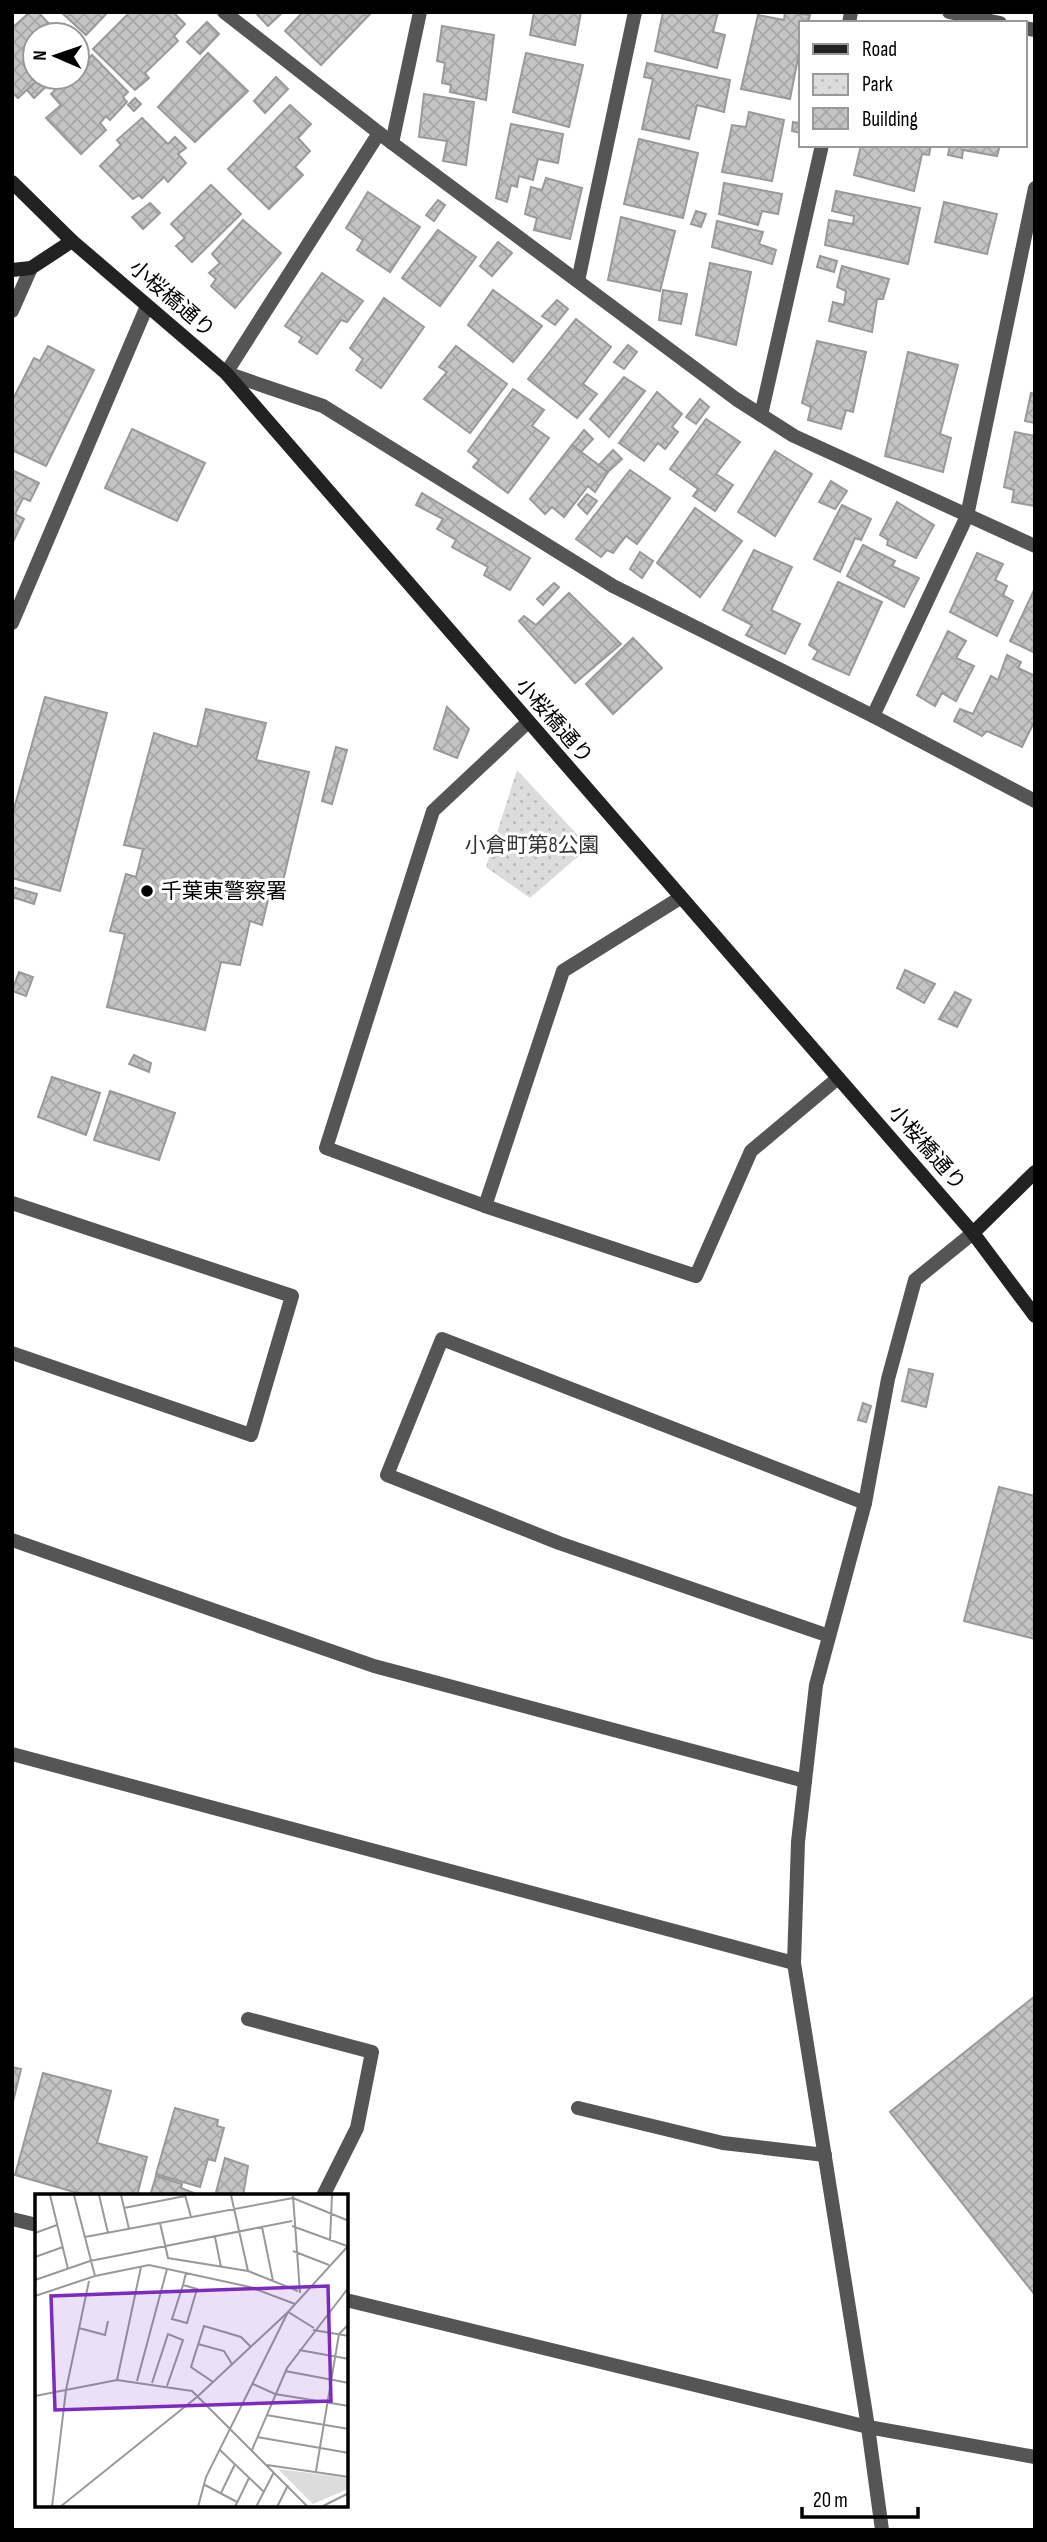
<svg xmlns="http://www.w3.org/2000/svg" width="1047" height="2542" font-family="'Sofia Sans Condensed','Noto Sans JP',sans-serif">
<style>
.park{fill:url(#park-dots)}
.building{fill:url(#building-cross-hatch);stroke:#999;stroke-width:2}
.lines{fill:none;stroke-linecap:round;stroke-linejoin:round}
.lane{stroke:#555;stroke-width:14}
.street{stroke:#555;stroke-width:14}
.secondary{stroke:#222;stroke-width:14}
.poi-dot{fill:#000;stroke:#fff;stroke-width:2.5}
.labels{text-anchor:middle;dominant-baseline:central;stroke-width:6;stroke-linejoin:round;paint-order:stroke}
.street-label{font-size:21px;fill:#000;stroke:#fff}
.park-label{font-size:21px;fill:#333;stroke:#fff}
.poi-label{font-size:21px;fill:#000;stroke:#fff;text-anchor:start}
.inset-road{fill:none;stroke:#999;stroke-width:2}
.view{fill:#7b2cbf;fill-opacity:0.15;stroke:#7b2cbf;stroke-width:3.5}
.inset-edge{fill:none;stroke:#000;stroke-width:3.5}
</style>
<defs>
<pattern id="park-dots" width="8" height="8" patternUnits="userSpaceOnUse" patternTransform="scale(1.75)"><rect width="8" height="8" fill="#dcdcdc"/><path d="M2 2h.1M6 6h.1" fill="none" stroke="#bbb" stroke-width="1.8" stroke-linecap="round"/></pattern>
<pattern id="building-cross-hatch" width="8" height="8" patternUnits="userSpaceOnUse" patternTransform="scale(1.75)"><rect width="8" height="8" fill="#c4c4c4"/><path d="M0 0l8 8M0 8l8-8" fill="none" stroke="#a7a7a7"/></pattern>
</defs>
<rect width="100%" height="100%" fill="#fff"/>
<path class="park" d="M517,770L589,847L530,898L486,867Z"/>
<g class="building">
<path d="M30,12H38L57,32L53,35H35V77H41L18,98L12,92V28Z"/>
<path d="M61,12H106L107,13L86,35Z"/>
<path d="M130,12H173L185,24L174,36L178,41L145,73L149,78L135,90L93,49Z"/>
<path d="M255,12H283L268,26Z"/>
<path d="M300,12H372L321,65L285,31L301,14Z"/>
<path d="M534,12H581L575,45L530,35Z"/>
<path d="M663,12H718L713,32L725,35L717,68L655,51Z"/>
<path d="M785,12L810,15L808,23H800V48L790,99L741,89L758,15L784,20Z"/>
<path d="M207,22L219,34L200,54L187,42Z"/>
<path d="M442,26L494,35L486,100L450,92L451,85L442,83L445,63L437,61Z"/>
<path d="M208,53L248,91L195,142L158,107Z"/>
<path d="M526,53L583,65L569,127L513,112Z"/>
<path d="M92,55L128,92L123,97L127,102L110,120L106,116L100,123L106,130L81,154L46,118L61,105L51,94L69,77H77V70Z"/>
<path d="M647,63L730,80L724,112L697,105L689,139L642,129L653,79L644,77Z"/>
<path d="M41,77L55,78L34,98L27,90Z"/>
<path d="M276,77L288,89L265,113L254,101Z"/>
<path d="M424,94L474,102L466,165L443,161L447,141L419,137Z"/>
<path d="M135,98L141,104L134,111L128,105Z"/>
<path d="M290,105L311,124L298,138L310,151L295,167L303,175L269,209L228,169Z"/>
<path d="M749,112L784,120L772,181L722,172L732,125L746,127Z"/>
<path d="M142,118L168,144L175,137L186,148L178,154L186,163L168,182L164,177L142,198L139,195L133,199L100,166L121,145L117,140Z"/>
<path d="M793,122L800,123V133L792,131Z"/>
<path d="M511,124L563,134L558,163L538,159L533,180L519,176L517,187L511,185L507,202L496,198Z"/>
<path d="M639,139L698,153L683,218L624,204Z"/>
<path d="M861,145H931L929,155L922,154L914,191L854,175Z"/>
<path d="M950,145H1000L997,156L963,150L962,158L948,155Z"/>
<path d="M546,178L582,188L570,239L534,230L537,218L525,214L531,187L542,190Z"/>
<path d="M724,183L782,194L778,214L762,211L758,225L719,214Z"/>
<path d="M211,185L241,214L192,262L176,246L185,238L171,224Z"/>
<path d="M836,191L920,208L908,264L825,245L829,220L853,224L854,216L832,211Z"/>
<path d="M368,192L420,227L390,272L357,250L363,240L346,228Z"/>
<path d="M438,200L445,205L434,221L426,215Z"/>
<path d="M944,202L997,214L987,254L935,242Z"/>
<path d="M150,203L160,213L143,229L132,217Z"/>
<path d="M696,211L706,214L701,227L691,224Z"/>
<path d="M621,217L675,231L660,291L608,280Z"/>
<path d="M243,220L281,253L235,308L211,286L216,279L209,273L220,263L212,254Z"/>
<path d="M717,221L763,232L759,244L776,250L772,264L712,247Z"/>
<path d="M438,230L476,257L440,306L402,278Z"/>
<path d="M498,242L512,253L492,276L480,266Z"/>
<path d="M820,256L837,261L834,272L817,267Z"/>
<path d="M710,263L751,272L736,345L696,335Z"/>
<path d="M842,266L889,279L883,299H877L872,332L829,321L833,302L844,305L846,291L837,287Z"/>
<path d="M322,273L363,301L347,322L341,320L317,354L299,342L302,337L285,326Z"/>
<path d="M493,290L542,326L513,362L468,325Z"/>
<path d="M663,290L687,294L681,324L659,320Z"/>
<path d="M384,298L424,327L381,388L356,370L363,359L350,348Z"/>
<path d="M557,300L568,309L555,325L542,316Z"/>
<path d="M576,319L611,347L583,384L597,394L577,418L528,379Z"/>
<path d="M817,341L866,352L853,412L846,410L841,429L808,420L811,407L802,403Z"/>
<path d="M628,345L637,352L624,369L614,362Z"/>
<path d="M48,346L94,370L46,466L12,450V395L14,397L34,358L40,361Z"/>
<path d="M456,346L507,384L470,433L424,399L447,372L439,367Z"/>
<path d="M908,352L958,365L940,434L951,438L943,472L885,456Z"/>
<path d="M624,377L645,391L609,437L590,419Z"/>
<path d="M513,389L544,410L532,426L549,438L508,493L473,467L479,460L468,451Z"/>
<path d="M657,392L682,414L672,427L678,432L665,449L658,443L644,461L619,443Z"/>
<path d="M1031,393L1035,394V423L1025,421Z"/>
<path d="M700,399L709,407L696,424L686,417Z"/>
<path d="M706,419L740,442L716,474L733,485L715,511L693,496L698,489L670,469Z"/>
<path d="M132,429L205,463L177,521L105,488Z"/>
<path d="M584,430L593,439L581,452L572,445Z"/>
<path d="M1015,432L1035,436V506L1012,502L1014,490L1004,487Z"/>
<path d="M572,445L608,472L595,492L588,486L564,517L552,507L545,514L530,499Z"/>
<path d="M613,450L622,459L608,472L599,465Z"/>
<path d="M775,451L812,474L775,536L738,512Z"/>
<path d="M12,470L39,483L30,501L23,498L15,514L24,519L14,540L12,539Z"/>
<path d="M630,470L670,498L637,544L626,536L613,553L607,550L601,557L576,539Z"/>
<path d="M831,481L847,491L835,509L819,502Z"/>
<path d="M422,493L530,558L510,590L484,575L488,567L452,547L456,540L437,529L443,519L416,505Z"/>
<path d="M587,494L597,501L587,514L578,505Z"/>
<path d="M897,502L934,525L916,558L887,545L888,540L880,535Z"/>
<path d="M842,505L871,519L861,540L855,538L840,572L814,559Z"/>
<path d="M695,508L742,541L700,597L657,563Z"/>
<path d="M863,545L895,561L892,566L919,578L904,607L847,576Z"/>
<path d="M754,550L792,567L771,610L800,624L785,654L746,635L752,625L723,610Z"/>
<path d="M640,552L653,561L642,578L630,569Z"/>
<path d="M977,553L1003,564L995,580L1007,586L1003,595L1013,601L997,636L950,612Z"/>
<path d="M838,582L882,602L849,675L813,659L818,651L809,645Z"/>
<path d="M554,583L559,587L543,605L537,599Z"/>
<path d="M1035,588V653L1010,641Z"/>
<path d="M569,593L621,644L575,683L519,621L524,616L536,625Z"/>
<path d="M948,631L966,641L956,658L974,666L956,701L942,693L935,706L917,695Z"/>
<path d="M633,638L662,668L613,714L586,684Z"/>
<path d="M1007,655L1021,662L1018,668L1035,676V720L1022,747L987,731L982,736L954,721L960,709L973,714L991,676L998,680Z"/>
<path d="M45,697L107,713L60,891L12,878V816Z"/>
<path d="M447,707L469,729L457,758L434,749Z"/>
<path d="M206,709L266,723L256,760L309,772L283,881L273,879L262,925L250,921L240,965L221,962L205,1030L107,1007L125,934L110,931L126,874L136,877L143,849L124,845L154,733L197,747Z"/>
<path d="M336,747L347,750L332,804L322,801Z"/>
<path d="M12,887L37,894L34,904L12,897Z"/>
<path d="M905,970L935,984L924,1003L897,988Z"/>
<path d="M19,972L33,977L26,996L12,991Z"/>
<path d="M955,992L971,1000L957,1027L939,1019Z"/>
<path d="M134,1055L151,1063L149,1072L129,1064Z"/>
<path d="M52,1077L100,1093L86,1135L38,1117Z"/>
<path d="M110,1091L175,1113L159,1160L94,1140Z"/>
<path d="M909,1369L933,1374L926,1407L902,1401Z"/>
<path d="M863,1403L871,1406L866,1422L858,1420Z"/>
<path d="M999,1487L1035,1496V1639L964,1621Z"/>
<path d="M1035,1996V2295L890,2112Z"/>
<path d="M12,2067L21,2069L12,2106Z"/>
<path d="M43,2073L111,2091L97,2143L147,2157L137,2196H88L15,2175Z"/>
<path d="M175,2108L218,2120L217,2126L224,2128L215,2161L208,2159L200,2187L156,2174Z"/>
<path d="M225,2158L248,2166L243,2196H215Z"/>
<path d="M156,2176L182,2184L181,2188L194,2193L193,2196H150Z"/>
</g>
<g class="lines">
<path class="lane" d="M578,2108L723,2143L825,2155"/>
<g class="street">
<path d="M224,12L392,143L736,399L794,436L1035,546"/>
<path d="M949,12L1000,23"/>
<path d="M849,23L851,12"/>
<path d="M1024,28L1035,30"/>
<path d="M379,133L226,373L323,406L613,586L873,716L1035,801"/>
<path d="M392,143L420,12"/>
<path d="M578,281L635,12"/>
<path d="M12,311L31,268"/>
<path d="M761,415L822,145"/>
<path d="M12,623L147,306"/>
<path d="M873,716L967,516L1035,188"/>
<path d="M528,722L433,811L326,1148L485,1206L696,1276L751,1151L838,1078"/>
<path d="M12,1203L292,1296L251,1435L12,1353"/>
<path d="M485,1206L563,971L680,898"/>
<path d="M12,1540L374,1666L805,1781"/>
<path d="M829,1636L559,1543L387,1475L442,1339L865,1503"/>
<path d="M12,1754L794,1963"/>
<path d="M248,2019L372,2052L357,2128L323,2196"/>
<path d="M12,2219L37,2225"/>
<path d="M346,2300L868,2427L1035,2457"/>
<path d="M882,2530L868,2427L794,1963L798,1842L816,1685L865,1503L888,1379L915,1280L973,1233"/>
</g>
<g class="secondary">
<path d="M12,182L72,241L226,373L973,1233L1035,1316"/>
<path d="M12,270L31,268L72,241"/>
<path d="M973,1233L1035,1172"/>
</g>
</g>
<circle class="poi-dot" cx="147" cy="891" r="7"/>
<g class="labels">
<g class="street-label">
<text transform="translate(172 299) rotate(41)">小桜橋通り</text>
<text transform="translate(554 721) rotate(49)">小桜橋通り</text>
<text transform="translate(927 1148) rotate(49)">小桜橋通り</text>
</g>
<g class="park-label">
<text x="532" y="845">小倉町第8公園</text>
</g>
<g class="poi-label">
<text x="161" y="891">千葉東警察署</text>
</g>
</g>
<g transform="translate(35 2194)">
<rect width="313" height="313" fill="#fff"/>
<path d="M243,275L313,284V295L278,310Z" fill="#dcdcdc"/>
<path class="inset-road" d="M15,1L33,75M39,1L60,82M64,1L73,39M86,1L94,35M150,1L156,23M196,1L213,77M258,2L265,99M89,14L150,2M125,29L133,64L213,77L263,97M257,32L312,52M227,33L238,87M0,39L22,31M50,43L258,4L314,27M180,43L186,73M295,46L297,1M258,57L294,71M0,63L28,53M0,86L55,67L257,27M148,91L162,95L152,129L137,125L148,91L151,79M0,102L60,82L114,71L215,93L260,110M44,134L70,141L73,127M278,136L314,142M163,150L189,157L197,170M264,156L314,165M250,177L314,189M82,186L106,73M102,187L132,75M178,188L156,173L169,132L206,143L216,153M117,189L133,140L148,146L132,192M218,190L240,200L314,212M0,202L82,186L157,197L273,313M231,221L314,235M222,243L314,259M185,256L229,298M217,256L252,174L314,93M232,271L314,283M281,277L304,140L314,130M170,291L202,308M186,299L200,270M17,313L31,196L54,87M25,313L162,203L253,118L314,51M163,313L171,283L253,118L279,134M200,313L214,284M221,313L239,278M242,313L253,291M286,313L314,299"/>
<path class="view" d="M293,92L296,207L20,216L16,102Z"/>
<rect width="313" height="313" class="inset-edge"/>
</g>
<rect width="1047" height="2542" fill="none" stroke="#000000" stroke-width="28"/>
<rect x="799" y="21" width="228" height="126" fill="#ffffff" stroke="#999999" stroke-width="2"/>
<rect x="813" y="44" width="35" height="10" fill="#222222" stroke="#999999" stroke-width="2"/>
<text x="862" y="56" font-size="21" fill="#000000">Road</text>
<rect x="813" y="74" width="35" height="21" fill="url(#park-dots)" stroke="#999999" stroke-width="2"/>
<text x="862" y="91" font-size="21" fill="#000000">Park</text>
<rect x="813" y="108" width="35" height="21" fill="url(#building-cross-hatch)" stroke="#999999" stroke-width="2"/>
<text x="862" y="126" font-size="21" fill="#000000">Building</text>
<g transform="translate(56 56) rotate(272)"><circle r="33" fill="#ffffff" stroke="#999999" stroke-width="2"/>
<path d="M0-5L12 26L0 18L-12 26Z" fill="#000000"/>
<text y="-10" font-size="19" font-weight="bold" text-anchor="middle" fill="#000000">N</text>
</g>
<path d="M802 2507v10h116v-10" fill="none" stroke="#000000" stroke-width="3.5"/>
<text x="813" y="2507" font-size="21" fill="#000000" stroke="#ffffff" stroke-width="5" paint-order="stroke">20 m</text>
</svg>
